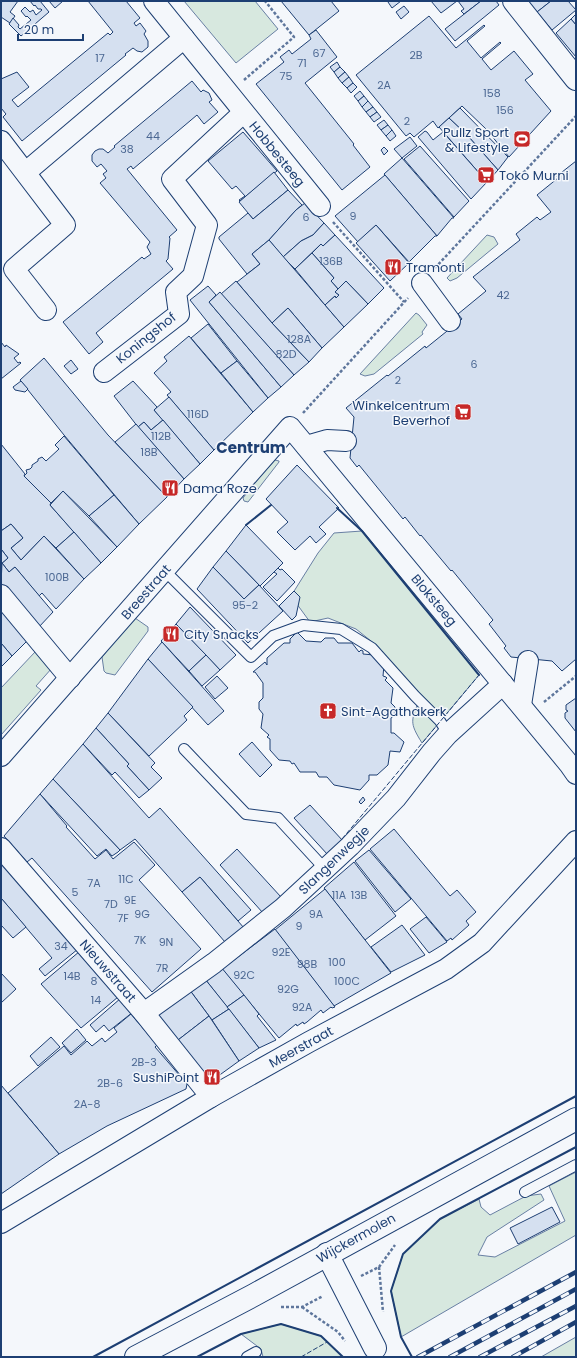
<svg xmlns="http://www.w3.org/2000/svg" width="577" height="1358" font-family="Poppins,sans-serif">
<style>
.green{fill:#d7e8df;stroke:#687fa3}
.building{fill:#d5e0f0;stroke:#1d3f73}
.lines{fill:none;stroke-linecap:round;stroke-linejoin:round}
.lane-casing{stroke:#1d3f73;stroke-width:12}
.street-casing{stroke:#1d3f73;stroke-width:22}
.secondary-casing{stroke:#1d3f73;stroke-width:24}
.path{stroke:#5e769c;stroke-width:2.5;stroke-dasharray:3 2;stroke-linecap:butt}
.lane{stroke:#f4f7fb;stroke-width:10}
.street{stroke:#f4f7fb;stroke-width:20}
.secondary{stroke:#f4f7fb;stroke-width:22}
.rail-casing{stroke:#1d3f73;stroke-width:4.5}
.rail{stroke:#f4f7fb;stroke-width:3;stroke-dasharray:9;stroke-linecap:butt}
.fence{stroke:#1d3f73;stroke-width:1;stroke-dasharray:5 2;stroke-linecap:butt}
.wall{stroke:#1d3f73;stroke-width:2}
.labels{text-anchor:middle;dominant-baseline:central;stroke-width:3;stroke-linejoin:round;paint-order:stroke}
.number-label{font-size:11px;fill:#4b6792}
.poi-label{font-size:13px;fill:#1d3f73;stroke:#f4f7fb;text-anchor:start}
.street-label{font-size:13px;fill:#1d3f73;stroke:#f4f7fb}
.quarter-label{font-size:15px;font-weight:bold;fill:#1d3f73;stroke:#f4f7fb}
</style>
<rect width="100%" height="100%" fill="#f4f7fb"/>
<g class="green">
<path d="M184,1H255L278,29L236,63Z"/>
<path d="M487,235L494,237L498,244L457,278L450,281L447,278Z"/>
<path d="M416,313L419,315L427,325L422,332L423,334L374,374L365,376L360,374Z"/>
<path d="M275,460L279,461V462L248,502L244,501L243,498L260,476Z"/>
<path d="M362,531L479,675L422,743C409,722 411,721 420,698L376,645L356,629L328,618L310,622L291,596L318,553L334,533Z"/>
<path d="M132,618H135L148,627V631L115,675L106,673L104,671L102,657Z"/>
<path d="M35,652H42L52,668L36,686L41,690L1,735V688Z"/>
<path d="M576,1172V1235L401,1337L391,1291L403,1254L440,1219L479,1199L481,1207L490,1215L526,1196L541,1194L544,1200L487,1237L478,1255L495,1257L565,1221L549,1186Z"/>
<path d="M281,1324L321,1336L343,1357H263L261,1349L241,1334Z"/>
<path d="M576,1337V1357H541Z"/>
</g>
<g class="building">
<path d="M1,1H18L10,12L15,16L10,23L1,17Z"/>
<path d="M30,1H40L49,12L21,36L9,24L13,18L19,25L18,27L20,29L31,20L27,16L26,17L21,11L25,7L30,12L33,10L36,15L42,10L41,9H38L35,5L34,6Z"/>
<path d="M49,1H63L55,8Z"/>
<path d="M88,1H126L140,18L134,23L136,26L140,23L146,31L144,34L148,41V47L142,52L137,51L133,48L125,54L126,55L22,141L3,117L6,114L1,108V79L17,72L29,87L12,100L18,107L108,33L110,35L113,32Z"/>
<path d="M281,1H331L339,11L309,35Z"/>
<path d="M390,1H401L392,8L388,2Z"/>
<path d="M431,1H457L441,13Z"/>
<path d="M458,1H481L464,14L461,11L464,9Z"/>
<path d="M481,1H496L499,5L455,41L445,29Z"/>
<path d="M527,1H551L537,12Z"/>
<path d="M551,1H568L576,10L552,30L537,12Z"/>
<path d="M404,6L409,12L401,19L396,12Z"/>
<path d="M576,14V25L571,19Z"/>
<path d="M429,16L456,48L484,25L485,26L467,41L481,58L500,42L501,43L482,59L491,70L514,51L533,74L525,80L551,111L509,157L486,129L462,106L438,128L433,121L414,137L410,133L406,136L356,75Z"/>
<path d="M571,19L576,25V57L556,33Z"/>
<path d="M316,30L337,57L305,83L354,144L353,145L370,167L342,190L256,84L284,62L280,57L289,50L292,54L311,39L309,35Z"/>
<path d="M337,62L340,67L334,72L330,67Z"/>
<path d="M340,67L345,72L338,78L334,72Z"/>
<path d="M345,72L349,77L342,83L338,78Z"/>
<path d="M349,77L353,83L347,88L342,83Z"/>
<path d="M192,81L201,92L203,90L209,93L212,100L209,102L218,112L204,124L197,115L133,169L131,166L127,169L177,230L169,237L170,238L168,259L166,261L173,269L96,333L103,342L89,354L63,322L142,257L144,259L151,254L147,247L150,242L100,183L106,178L103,174L107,171L101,164L97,167L92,161V155L95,151L99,149H103L108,153L115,147L114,146Z"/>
<path d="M353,83L357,87L351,93L347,88Z"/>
<path d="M360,91L364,96L358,101L354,96Z"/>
<path d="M364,96L368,101L362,107L358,101Z"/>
<path d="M368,101L373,107L366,112L362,107Z"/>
<path d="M373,107L377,112L370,117L366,112Z"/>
<path d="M460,108L508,157L498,170L468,136L449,118Z"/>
<path d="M377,112L381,117L374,122L370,117Z"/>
<path d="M449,118L468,136L498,170L487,182L439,127Z"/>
<path d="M384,120L388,125L381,130L377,125Z"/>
<path d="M388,125L392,130L386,136L381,130Z"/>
<path d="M392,130L396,136L390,141L386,136Z"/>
<path d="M425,131L427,132L433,140L443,132L487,182L471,199L418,137Z"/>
<path d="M243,132L277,171L240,201L239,200L245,196L236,186L232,189L208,161Z"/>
<path d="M410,137L417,146L402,158L394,149Z"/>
<path d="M420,146L469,201L454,217L404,159Z"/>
<path d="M384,147L388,151L384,155L381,150Z"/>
<path d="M402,158L454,218H452L437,236L384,174Z"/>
<path d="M576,161V659L562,671L552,661L511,657L504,648L506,646L489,624L493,620L452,570L451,571L421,535L420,536L405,517L403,519L359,465L357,467L350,458L354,417L346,408L387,375L388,376L425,346L426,348L462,319L458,314L486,291L473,277L520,240L516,234L537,217L540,220L551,212L537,195L558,178L557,176Z"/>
<path d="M274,172L288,190L253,219L239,202Z"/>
<path d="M385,175L437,236H435L409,262L376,225L358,242L335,216Z"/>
<path d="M288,190L302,205L296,210L269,240L252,254L260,264L247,274L219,239V237L248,213L253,219Z"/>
<path d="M305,203L324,223L313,235L301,241L283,257L269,240L296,210Z"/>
<path d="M324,223L335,235L323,246L321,244L295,269L283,257L301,241L313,235Z"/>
<path d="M376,225L409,263L390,281L356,243Z"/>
<path d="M335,235L384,288L368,304L346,281L338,289L331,281L334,278L312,253L321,244L323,246Z"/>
<path d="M269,240L344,327L322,348L288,308L272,323L237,282L260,264L252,254Z"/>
<path d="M312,253L334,278L331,281L338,289L335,292L339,295L336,298L335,296L325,305L295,269Z"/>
<path d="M236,281L272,323L309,362L294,375L221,294Z"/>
<path d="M346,281L368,304L344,327L325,305L335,296L336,298L339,295L335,292Z"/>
<path d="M208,286L216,295L209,302L281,387L268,398L190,300Z"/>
<path d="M220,292L294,375L281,387L209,302Z"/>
<path d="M288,308L322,348L309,362L272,323Z"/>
<path d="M208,324L237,361L221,373L191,338Z"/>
<path d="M189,336L253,412L214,450L167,395L171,392L154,373L167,361L164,357Z"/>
<path d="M1,342L5,347L6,345L19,354L14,358L18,363L20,362L21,363L1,379Z"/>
<path d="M44,358L108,435L167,497L139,524L64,435L20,380Z"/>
<path d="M71,360L78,369L71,374L64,366Z"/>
<path d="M237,361L268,398L253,412L221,373Z"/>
<path d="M21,381L28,389L25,392L15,390L13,387Z"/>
<path d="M133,381L157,407L154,410L163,420L151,430L144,422L138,427L114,396Z"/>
<path d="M169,397L214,450L200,464L154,410Z"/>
<path d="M163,420L200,464L184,479L138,427L144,422L151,430Z"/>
<path d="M136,424L184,479L167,497L115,442Z"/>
<path d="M64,436L114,495L89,516L63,491L51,503L24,476L27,473L26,470L30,469L32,467V465L38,461V459L42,457L46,461L59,449L55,445Z"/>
<path d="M1,444L25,474L24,476L51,503L50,505L74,532L56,548L44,536L21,560L11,548L23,538L11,524L1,531Z"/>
<path d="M297,465L339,508L319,527L326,534L316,543L310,536L295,550L277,532L288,522L266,499Z"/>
<path d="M63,491L117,547L101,563L50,505Z"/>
<path d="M114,495L139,524L117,547L89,516Z"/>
<path d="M11,524L23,538L11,548L21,560L44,536L84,579L56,609L42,593L39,596L15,567L9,572L2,563L8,558L1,549V531Z"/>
<path d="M246,525L283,563L260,586L226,551Z"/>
<path d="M74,532L101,563L84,579L56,548Z"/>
<path d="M1,549L8,558L1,564Z"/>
<path d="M226,551L259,585L244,599L213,567Z"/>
<path d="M2,563L9,572L15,567L53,612L38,628L1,584Z"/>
<path d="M213,567L244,599L259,585L283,611L248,643L197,589Z"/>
<path d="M278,568L280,570L282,569L295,582L277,601L263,587L277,574L274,572Z"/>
<path d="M294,591L300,597L296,616L292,620L279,606Z"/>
<path d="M190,607L236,655L220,670L176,624Z"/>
<path d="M1,610L27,641L12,656L1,643Z"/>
<path d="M176,624L206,655L189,671L161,641Z"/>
<path d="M297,632L306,641L321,642L325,638H334L338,643H352L359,652L361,650L363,651V654L374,655L384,665L383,676L386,677L387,678L385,680L393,688L391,703L395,707V715L391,718V733H394L404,742L400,752L390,751L388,765L377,775H369V780L360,790L334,785L327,777H319L316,772H300L294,763L292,764L290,761L279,760L270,750V739L267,737L269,735L261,728L263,714L259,709V702L263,698V683L255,672H253L265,662L267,665V658L284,643H290V639Z"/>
<path d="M162,642L224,711L208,725L148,659Z"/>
<path d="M1,643L12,656L1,667Z"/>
<path d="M206,655L220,670L202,686L189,671Z"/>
<path d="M148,659L193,707L184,716L187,720L149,756L108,713Z"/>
<path d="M217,676L228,688L215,699L205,687Z"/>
<path d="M576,698V732L565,718V713L568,711L566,710V705Z"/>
<path d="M108,713L155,763L151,767L162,778L149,790L127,766L129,764L96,728Z"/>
<path d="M96,728L129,764L127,766L149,790L139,798L115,772L112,775L83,744Z"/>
<path d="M252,742L272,765L260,777L239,754Z"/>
<path d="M83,744L149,818L160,808L251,910L238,921L200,877L182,892L135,839L120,850L53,779Z"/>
<path d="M53,779L120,850L118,852L112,856L106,849L97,856L40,794Z"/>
<path d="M40,794L67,826L66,827L95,859L106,850L113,859L134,842L155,865L139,880L201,949L152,992L32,858L27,862L4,836Z"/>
<path d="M363,797L365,800L361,804L359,802Z"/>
<path d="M310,805L343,841L328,855L294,818Z"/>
<path d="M394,829L450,896L457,890L476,912L466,921L469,925L452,940L451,938L447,941L370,849Z"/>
<path d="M237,849L281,897L263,913L220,865Z"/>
<path d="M369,850L411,899L395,912L355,861Z"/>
<path d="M1,862L78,949L45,976L39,969L52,958L1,898Z"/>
<path d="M354,862L396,916L365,940L324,888Z"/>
<path d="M200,877L244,928L225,942L182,892Z"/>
<path d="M325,889L391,973L334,1006L275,930Z"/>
<path d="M1,898L26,927L13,938L1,925Z"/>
<path d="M426,917L447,942L429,953L410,929Z"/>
<path d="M402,925L425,955L391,972L371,947Z"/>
<path d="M275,929L335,1007L332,1008L331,1007L323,1013L321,1010L307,1022L304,1024L303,1022L297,1026L296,1024L279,1038L222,969Z"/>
<path d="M80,951L118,997L81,1028L41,984Z"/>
<path d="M221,967L244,995L227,1007L205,979Z"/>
<path d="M1,973L16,989L1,1003Z"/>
<path d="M205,979L229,1009L212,1020L189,989Z"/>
<path d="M189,989L209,1016L178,1040L157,1016Z"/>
<path d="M244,995L259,1014L257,1016L276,1040L259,1048L227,1007Z"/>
<path d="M121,998L133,1012L109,1031L104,1025L96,1032L90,1025Z"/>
<path d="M229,1009L259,1048L239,1061L212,1020Z"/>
<path d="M131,1014L157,1045L155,1047L187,1084L186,1089L107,1126L59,1154L8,1093L64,1046L71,1055L87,1041L92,1046L102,1038L105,1042L117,1032L114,1028Z"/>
<path d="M209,1016L239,1061L210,1082L178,1040Z"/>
<path d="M77,1029L86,1040L71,1053L62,1043Z"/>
<path d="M51,1037L60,1047L38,1066L30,1056Z"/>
<path d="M1,1085L59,1154L1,1194Z"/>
<path d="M552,1207L560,1222L518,1244L510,1228Z"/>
</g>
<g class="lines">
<g class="lane-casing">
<g id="lane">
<path d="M165,571L251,657L273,636L303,625L341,629L372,648L415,696L440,721L448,734"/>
<path d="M184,749L246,814L278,818L325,869"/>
<path d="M525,1192L576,1165"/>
<path d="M247,1357L256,1352"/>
</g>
</g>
<g class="street-casing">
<g id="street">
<path d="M154,1L320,206"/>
<path d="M1,141L65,225L14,269L46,310"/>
<path d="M26,172L184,38"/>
<path d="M422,283L450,321"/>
<path d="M104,372L179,314L176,292L193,276L207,225L172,179L243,113"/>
<path d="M306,446L327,440L346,441"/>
<path d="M1,595L70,678"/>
<path d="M521,705L528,661"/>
<path d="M1,756L290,427L569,764L576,774"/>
<path d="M1,848L144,1013L211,1097"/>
<path d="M144,1013L214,963L283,908L350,846L396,798L432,752L448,734L503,684"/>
<path d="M1,1223L211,1097L309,1042L446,969L482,943L576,841"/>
</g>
</g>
<g class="secondary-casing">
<g id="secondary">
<path d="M514,1L576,79"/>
<path d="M327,1254L375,1348"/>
<path d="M136,1357L254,1295L576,1119"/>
</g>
</g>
<g class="path">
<path d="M244,80L294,37L265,1"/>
<path d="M333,222L404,302"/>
<path d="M435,268L576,116"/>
<path d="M303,413L408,298"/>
<path d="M544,702L576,676"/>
<path d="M379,1267L383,1312"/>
<path d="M361,1276L379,1267L395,1245"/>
<path d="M281,1307H302L323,1296"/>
<path d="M302,1307L338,1332L345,1341"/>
</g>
<use href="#lane" class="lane"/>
<use href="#street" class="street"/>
<use href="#secondary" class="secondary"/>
<g class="rail-casing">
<g id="rail">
<path d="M418,1357L576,1272"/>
<path d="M450,1357L576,1289"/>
<path d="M480,1357L576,1306"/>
<path d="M513,1357L576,1322"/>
</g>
</g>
<use href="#rail" class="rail"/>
<g class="fence">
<path d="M342,839L479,675"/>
<path d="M301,1357L327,1342"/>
</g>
<g class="wall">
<path d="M337,508L362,531L479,675"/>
<path d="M246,525L271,505"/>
<path d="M93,1357L576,1096"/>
<path d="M197,1357L241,1334L281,1324L321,1336L343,1357"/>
<path d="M412,1357L401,1337L391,1291L403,1254L440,1219L576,1147"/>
</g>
</g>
<defs>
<g id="stadium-square" transform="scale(0.9)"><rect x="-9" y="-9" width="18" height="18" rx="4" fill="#c62828" stroke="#f4f7fb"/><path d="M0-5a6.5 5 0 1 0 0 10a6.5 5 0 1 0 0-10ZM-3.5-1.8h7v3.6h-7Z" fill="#fff"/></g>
<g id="supermarket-square" transform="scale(0.9)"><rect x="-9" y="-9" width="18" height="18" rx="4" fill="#c62828" stroke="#f4f7fb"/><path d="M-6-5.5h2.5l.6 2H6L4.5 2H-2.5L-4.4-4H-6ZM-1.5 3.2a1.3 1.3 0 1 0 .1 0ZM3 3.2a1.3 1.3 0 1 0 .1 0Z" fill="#fff"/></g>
<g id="restaurant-square" transform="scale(0.9)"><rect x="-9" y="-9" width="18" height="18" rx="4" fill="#c62828" stroke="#f4f7fb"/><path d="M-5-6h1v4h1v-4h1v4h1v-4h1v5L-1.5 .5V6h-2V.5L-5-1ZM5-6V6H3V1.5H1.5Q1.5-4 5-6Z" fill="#fff"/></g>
<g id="church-square" transform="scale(0.9)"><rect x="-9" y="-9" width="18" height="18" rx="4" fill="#c62828" stroke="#f4f7fb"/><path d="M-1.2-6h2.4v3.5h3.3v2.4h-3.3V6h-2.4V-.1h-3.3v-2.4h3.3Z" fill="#fff"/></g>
</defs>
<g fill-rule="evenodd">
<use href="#stadium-square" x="522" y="139"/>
<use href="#supermarket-square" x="486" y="175"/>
<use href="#restaurant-square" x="393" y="267"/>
<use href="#supermarket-square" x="463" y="412"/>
<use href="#restaurant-square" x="170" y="488"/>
<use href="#restaurant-square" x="171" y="634"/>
<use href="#church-square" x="328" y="711"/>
<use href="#restaurant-square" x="212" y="1077"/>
</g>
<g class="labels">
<g class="number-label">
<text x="319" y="53">67</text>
<text x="416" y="55">2B</text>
<text x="100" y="58">17</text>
<text x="302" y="63">71</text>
<text x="286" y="76">75</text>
<text x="384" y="85">2A</text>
<text x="492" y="93">158</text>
<text x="505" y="110">156</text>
<text x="407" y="121">2</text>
<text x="153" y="136">44</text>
<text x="127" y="149">38</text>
<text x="353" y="216">9</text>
<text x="306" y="217">6</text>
<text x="331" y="261">136B</text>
<text x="503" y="295">42</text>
<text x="299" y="339">128A</text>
<text x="286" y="354">82D</text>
<text x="474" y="364">6</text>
<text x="398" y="380">2</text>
<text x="198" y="414">116D</text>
<text x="161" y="436">112B</text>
<text x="149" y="452">18B</text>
<text x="57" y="577">100B</text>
<text x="245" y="605">95-2</text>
<text x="126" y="879">11C</text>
<text x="94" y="883">7A</text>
<text x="75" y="892">5</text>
<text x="339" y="895">11A</text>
<text x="359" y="895">13B</text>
<text x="130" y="900">9E</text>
<text x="111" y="904">7D</text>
<text x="142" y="914">9G</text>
<text x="316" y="914">9A</text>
<text x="123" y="918">7F</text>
<text x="299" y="926">9</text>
<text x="140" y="940">7K</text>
<text x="166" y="942">9N</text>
<text x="61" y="946">34</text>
<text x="281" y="952">92E</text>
<text x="337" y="962">100</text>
<text x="307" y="964">98B</text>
<text x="162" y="968">7R</text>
<text x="244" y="975">92C</text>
<text x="72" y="976">14B</text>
<text x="94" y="981">8</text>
<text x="347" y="981">100C</text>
<text x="288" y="989">92G</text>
<text x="96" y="1000">14</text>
<text x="302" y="1007">92A</text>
<text x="144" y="1062">2B-3</text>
<text x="110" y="1083">2B-6</text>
<text x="87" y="1104">2A-8</text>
</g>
<g class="poi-label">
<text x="509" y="132" text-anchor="end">Pullz Sport<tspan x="509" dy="15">&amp; Lifestyle</tspan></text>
<text x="499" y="175">Toko Murni</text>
<text x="406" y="267">Tramonti</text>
<text x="450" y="405" text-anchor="end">Winkelcentrum<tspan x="450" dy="15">Beverhof</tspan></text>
<text x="183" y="488">Dama Roze</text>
<text x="184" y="634">City Snacks</text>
<text x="341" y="711">Sint-Agathakerk</text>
<text x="199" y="1077" text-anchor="end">SushiPoint</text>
</g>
<g class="street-label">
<text transform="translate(277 154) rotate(51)">Hobbesteeg</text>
<text transform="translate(146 338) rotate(-39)">Koningshof</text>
<text transform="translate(146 592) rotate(-49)">Breestraat</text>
<text transform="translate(434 600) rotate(50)">Bloksteeg</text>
<text transform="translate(334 860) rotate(-44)">Slangenwegje</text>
<text transform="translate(108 971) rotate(49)">Nieuwstraat</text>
<text transform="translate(301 1047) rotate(-29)">Meerstraat</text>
<text transform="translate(356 1238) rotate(-29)">Wijckermolen</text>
</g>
<g class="quarter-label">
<text x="251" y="447">Centrum</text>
</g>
</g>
<rect width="577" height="1358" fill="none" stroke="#1d3f73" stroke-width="4"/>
<path d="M18 34v6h65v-6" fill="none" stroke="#1d3f73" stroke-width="2"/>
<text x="24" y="34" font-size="12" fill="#1d3f73" stroke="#f4f7fb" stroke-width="3" paint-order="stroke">20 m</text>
</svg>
